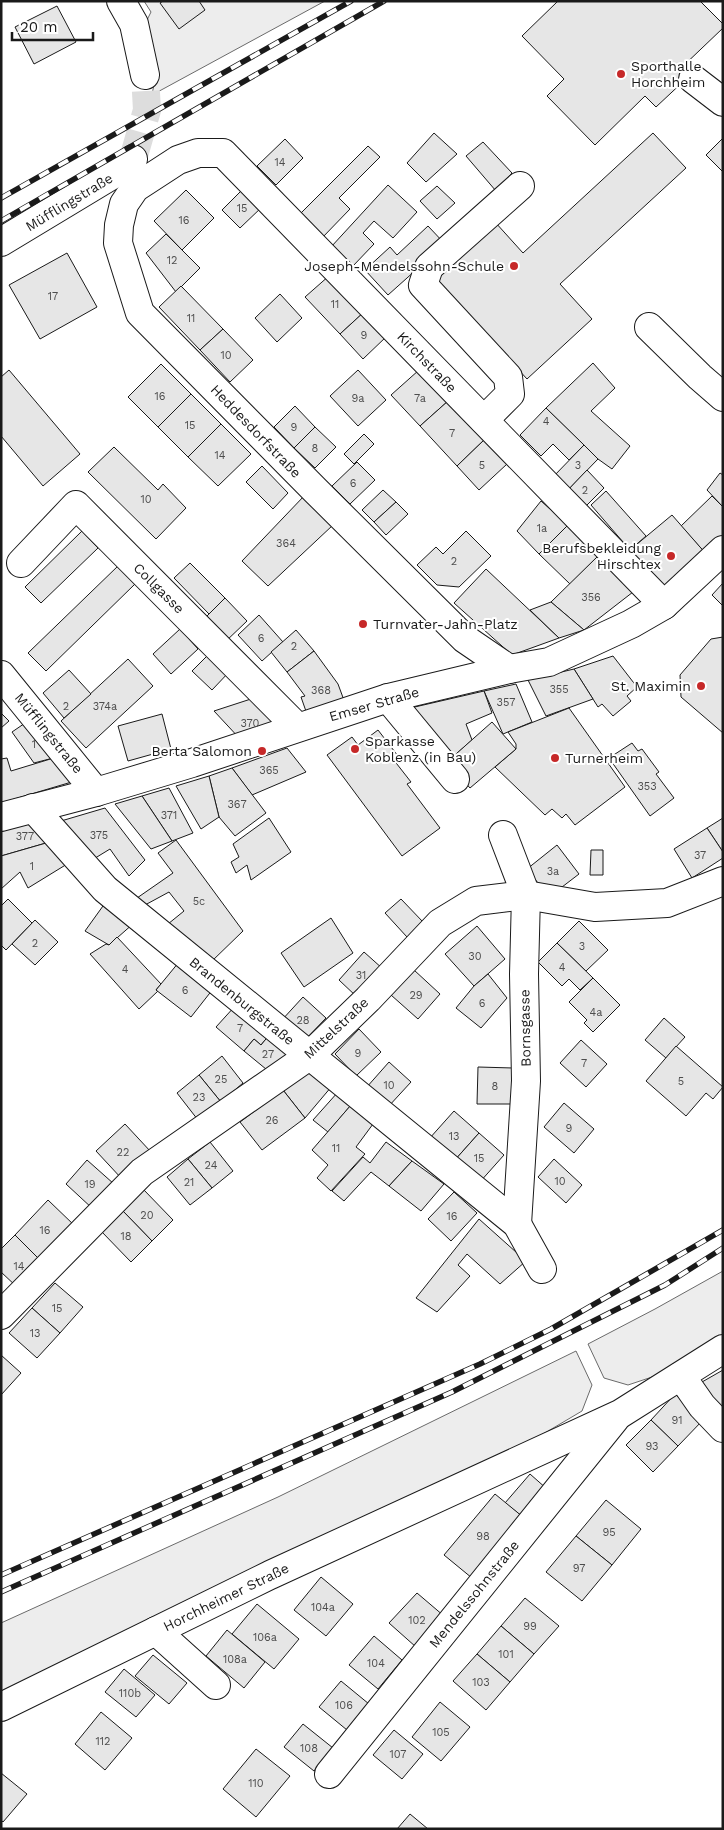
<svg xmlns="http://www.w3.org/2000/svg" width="724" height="1830" font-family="'Work Sans',sans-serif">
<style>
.green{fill:#ededed;stroke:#6a6a6a}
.building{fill:#e6e6e6;stroke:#1a1a1a}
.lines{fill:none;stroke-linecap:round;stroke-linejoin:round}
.minor-tunnel{stroke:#ddd;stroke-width:28;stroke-dasharray:28 14;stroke-linecap:butt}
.minor-casing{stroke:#1a1a1a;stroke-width:30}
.minor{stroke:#fff;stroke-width:28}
.rail-casing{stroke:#1a1a1a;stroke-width:5.5}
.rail{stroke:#fff;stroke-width:4;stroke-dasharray:11;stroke-linecap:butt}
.poi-dot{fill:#c62828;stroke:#fff;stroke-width:2}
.labels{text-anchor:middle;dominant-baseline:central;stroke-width:4;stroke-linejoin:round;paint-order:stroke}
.number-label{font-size:11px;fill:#4d4d4d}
.poi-label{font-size:14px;fill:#1a1a1a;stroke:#fff;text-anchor:start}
.street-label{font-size:14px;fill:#1a1a1a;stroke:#fff}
</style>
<rect width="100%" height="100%" fill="#fff"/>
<g class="green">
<path d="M144,1H325L152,95L156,73L146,22L151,12Z"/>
<path d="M723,1271V1338L655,1376L628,1385L604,1378L588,1344L655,1309Z"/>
<path d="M576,1351L592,1385L582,1411L516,1450L1,1694V1623L278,1497Z"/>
</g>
<g class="building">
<path d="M163,1H199L205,10L179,29L160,3Z"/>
<path d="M558,1H700L723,24V28L679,70L687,78L656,107L645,96L595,145L547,96L564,79L522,36Z"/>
<path d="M57,6L76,42L34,64L15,27Z"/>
<path d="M434,133L457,154L426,182L407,163Z"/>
<path d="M653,133L686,168L560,284L592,319L527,379L435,278L495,222L523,253Z"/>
<path d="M723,138V172L706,155Z"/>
<path d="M285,139L303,158L276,185L257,166Z"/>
<path d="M483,142L512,173L496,191L466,156Z"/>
<path d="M368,146L380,157L339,198L350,209L321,239L298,216Z"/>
<path d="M388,185L417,212L393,238L374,221L363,233L374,244L352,267L331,247Z"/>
<path d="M437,186L455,203L437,219L420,201Z"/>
<path d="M244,188L263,206L240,228L222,210Z"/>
<path d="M186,190L214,218L182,250L154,221Z"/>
<path d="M428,226L445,244L388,295L365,270L390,247L397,255Z"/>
<path d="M166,234L200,268L176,292L146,253Z"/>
<path d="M67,253L97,307L40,339L9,285Z"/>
<path d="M330,275L364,312L340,334L305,297Z"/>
<path d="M181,286L223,329L200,350L159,307Z"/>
<path d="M280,294L302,318L277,342L255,318Z"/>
<path d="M364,312L387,336L363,359L340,334Z"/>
<path d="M223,329L253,360L230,382L200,350Z"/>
<path d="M593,363L615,388L591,411L630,446L612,469L598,459L546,408Z"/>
<path d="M161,364L191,394L158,427L128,397Z"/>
<path d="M9,370L80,454L43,486L1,436V377Z"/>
<path d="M358,370L386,400L358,426L330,396Z"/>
<path d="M419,370L448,401L420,426L391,395Z"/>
<path d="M191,394L221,424L188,457L158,427Z"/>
<path d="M448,401L484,440L457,466L420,426Z"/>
<path d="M295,406L315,427L294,448L274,427Z"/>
<path d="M546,408L584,445L569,460L553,444L541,456L520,435Z"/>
<path d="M221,424L251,454L218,486L188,457Z"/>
<path d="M315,427L336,447L315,468L294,448Z"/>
<path d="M364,434L374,444L354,464L344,454Z"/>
<path d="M484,440L507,464L479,490L457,466Z"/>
<path d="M584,445L598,459L566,492L552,478Z"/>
<path d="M114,447L158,490L163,484L186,508L156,539L88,472Z"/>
<path d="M357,462L375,480L350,504L332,486Z"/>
<path d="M262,466L288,493L273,509L246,482Z"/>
<path d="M587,470L604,488L583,509L566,492Z"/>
<path d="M720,473L723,475V507L707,490Z"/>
<path d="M383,490L396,502L374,522L362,510Z"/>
<path d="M606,491L646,536L630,550L591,505Z"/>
<path d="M305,495L333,525L268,586L242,561Z"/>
<path d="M712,496L723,507V540L707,555L681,526Z"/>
<path d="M541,501L568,525L539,554L517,531Z"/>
<path d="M396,502L408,514L386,535L374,522Z"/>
<path d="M672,515L707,555L665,590L630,550Z"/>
<path d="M568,525L598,556L570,584L539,554Z"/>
<path d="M82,531L98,548L41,603L25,587Z"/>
<path d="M466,531L491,556L459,587L437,585L417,565L436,547L443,554Z"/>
<path d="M598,556L633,592L584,630L551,602Z"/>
<path d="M190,563L225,598L209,614L174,578Z"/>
<path d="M119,565L136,583L46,671L28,653Z"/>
<path d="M486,569L559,638L512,655L454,603Z"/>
<path d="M723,583V606L712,595Z"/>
<path d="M225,598L247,621L224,643L202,621Z"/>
<path d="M551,602L584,630L559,638L530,610Z"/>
<path d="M259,615L283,642L262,661L238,635Z"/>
<path d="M180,629L198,649L171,674L153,654Z"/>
<path d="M296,630L314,651L287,672L271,652Z"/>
<path d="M723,637V733L681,697L680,675L711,639Z"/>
<path d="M314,651L338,684L345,703L308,717L301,697L305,696L287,672Z"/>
<path d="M211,652L230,671L212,690L192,671Z"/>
<path d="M613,656L637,687L627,696L631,701L613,716L602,704L598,707L574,669Z"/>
<path d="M128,659L153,686L86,748L61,721Z"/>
<path d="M574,669L593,699L546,716L528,680Z"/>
<path d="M69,670L91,694L64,718L43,693Z"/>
<path d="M516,684L532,722L503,734L484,691Z"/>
<path d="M484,691L492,713L466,724L472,740L447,762L406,709Z"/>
<path d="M257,697L275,716L274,729L241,740L214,711Z"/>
<path d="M569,708L625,787L575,825L566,814L562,818L552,809L545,815L495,767L516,749V744L508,732Z"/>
<path d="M1,713L9,721L1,728Z"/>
<path d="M162,714L171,749L128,761L118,726Z"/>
<path d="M31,719L57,757L34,763L12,732Z"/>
<path d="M492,722L516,749L470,788L447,762Z"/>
<path d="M378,730L398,756L393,759L411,782L407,784L440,828L402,856L327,755L352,737L358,745Z"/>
<path d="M632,743L638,751L642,749L659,772L656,774L674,798L650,816L609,758Z"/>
<path d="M287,748L306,772L252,795L232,768Z"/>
<path d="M57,757L75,781L1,803V759L7,758L11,771Z"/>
<path d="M232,768L266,813L235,836L219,817L209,776Z"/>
<path d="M209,776L219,817L201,829L176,786Z"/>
<path d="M169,788L193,833L172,841L142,796Z"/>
<path d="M142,796L172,841L151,849L115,804Z"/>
<path d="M105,808L145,860L129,876L110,849L92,860L61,821Z"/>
<path d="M269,818L291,852L251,880L247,865L236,873L231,862L239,857L233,844Z"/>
<path d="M723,818V852L707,828Z"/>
<path d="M35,822L53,841L1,856V831Z"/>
<path d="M707,828L723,852V858L692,878L674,849Z"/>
<path d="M176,840L243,931L211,962L168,924L184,911L169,892L145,905L137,898L173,873L158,853Z"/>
<path d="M53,841L72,861L28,888L20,872L1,889V856Z"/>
<path d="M557,845L579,874L549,897L527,869Z"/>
<path d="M591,850H603V875H590Z"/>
<path d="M8,899L32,923L6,950L1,945V906Z"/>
<path d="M108,899L134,923L109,945L85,931Z"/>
<path d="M401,899L423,922L407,937L385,913Z"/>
<path d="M331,918L353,953L304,987L281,953Z"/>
<path d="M35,920L58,942L35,965L12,944Z"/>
<path d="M579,921L608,950L586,971L557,943Z"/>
<path d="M477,926L505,959L474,986L445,954Z"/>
<path d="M117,937L161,984L156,990L158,991L139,1009L90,954L106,944L109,945Z"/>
<path d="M557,943L593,978L580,990L569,979L562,986L538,962Z"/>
<path d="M364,952L383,969L357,997L339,980Z"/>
<path d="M179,962L213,989L191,1017L156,990Z"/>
<path d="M414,970L440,994L418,1019L391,995Z"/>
<path d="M488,974L507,998L481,1028L456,1008L474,986Z"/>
<path d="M593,978L620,1005L593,1032L584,1023L587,1020L569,1002Z"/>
<path d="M303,997L326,1018L303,1042L281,1021Z"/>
<path d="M236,1005L270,1034L261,1045L254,1039L244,1051L216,1027Z"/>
<path d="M664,1018L685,1037L666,1058L645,1040Z"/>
<path d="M359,1029L381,1052L356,1076L335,1054Z"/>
<path d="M270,1034L291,1051L272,1074L244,1051L254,1039L261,1045Z"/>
<path d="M581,1040L607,1064L586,1087L560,1063Z"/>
<path d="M676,1046L723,1087L713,1099L706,1093L686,1116L646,1081Z"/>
<path d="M222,1056L243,1083L221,1102L199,1075Z"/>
<path d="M389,1062L411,1082L388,1107L366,1088Z"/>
<path d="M313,1067L332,1086L305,1118L283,1090Z"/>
<path d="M478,1067L513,1068L512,1104H477Z"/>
<path d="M199,1075L221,1102L198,1120L177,1093Z"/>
<path d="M283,1090L305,1118L262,1150L240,1122Z"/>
<path d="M338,1092L351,1105L328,1132L313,1120Z"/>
<path d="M564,1103L594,1129L574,1153L544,1127Z"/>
<path d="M351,1105L373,1124L356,1147L365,1154L331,1191L317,1178L328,1165L312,1150Z"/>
<path d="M454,1111L479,1133L454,1161L429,1139Z"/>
<path d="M125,1124L151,1152L122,1179L96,1151Z"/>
<path d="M479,1133L504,1155L479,1183L454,1161Z"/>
<path d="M210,1142L233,1171L212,1188L188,1159Z"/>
<path d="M386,1142L412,1161L389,1186L371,1172L344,1201L332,1191L363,1157L370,1163Z"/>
<path d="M188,1159L212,1188L190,1205L167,1177Z"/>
<path d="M554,1159L582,1185L566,1203L538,1177Z"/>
<path d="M87,1160L114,1184L93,1209L66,1184Z"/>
<path d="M412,1161L444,1184L421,1211L389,1186Z"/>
<path d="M143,1189L173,1220L152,1241L122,1210Z"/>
<path d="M454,1192L477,1213L451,1241L428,1219Z"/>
<path d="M48,1200L75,1226L41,1261L15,1235Z"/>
<path d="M122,1210L152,1241L131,1262L101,1231Z"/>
<path d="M479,1219L526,1261L500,1284L467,1254L458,1265L470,1276L437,1312L416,1298Z"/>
<path d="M15,1235L41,1261L17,1287L1,1272V1249Z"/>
<path d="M55,1283L83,1307L60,1333L32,1308Z"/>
<path d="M32,1308L60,1333L37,1358L9,1333Z"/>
<path d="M1,1355L21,1373L1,1395Z"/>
<path d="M723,1370V1416L702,1382Z"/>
<path d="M675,1394L703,1420L678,1446L651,1420Z"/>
<path d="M651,1420L678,1446L653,1472L626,1445Z"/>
<path d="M530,1474L547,1489L523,1517L505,1503Z"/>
<path d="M495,1494L523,1517L472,1578L444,1555Z"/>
<path d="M606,1500L641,1529L612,1565L576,1536Z"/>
<path d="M576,1536L612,1565L582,1601L546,1572Z"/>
<path d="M321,1577L353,1604L326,1636L294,1610Z"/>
<path d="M417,1593L444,1616L416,1647L389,1623Z"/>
<path d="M525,1598L559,1626L534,1654L501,1626Z"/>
<path d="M257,1604L299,1639L274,1669L232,1634Z"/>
<path d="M501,1626L534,1654L510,1682L477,1654Z"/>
<path d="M227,1630L265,1662L244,1688L206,1656Z"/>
<path d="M374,1636L402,1660L378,1689L349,1665Z"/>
<path d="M477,1654L510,1682L486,1710L453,1681Z"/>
<path d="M153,1655L187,1683L169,1704L135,1676Z"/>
<path d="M124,1669L155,1695L136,1717L105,1692Z"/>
<path d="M341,1681L369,1704L347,1730L319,1707Z"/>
<path d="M440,1702L470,1727L441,1761L412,1737Z"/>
<path d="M101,1712L132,1738L105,1770L75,1744Z"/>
<path d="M303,1724L333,1748L314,1771L284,1747Z"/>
<path d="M394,1730L423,1754L402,1779L373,1755Z"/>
<path d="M256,1749L290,1776L256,1817L223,1789Z"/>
<path d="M1,1773L27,1794L3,1822L1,1820Z"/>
<path d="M410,1814L428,1829H397Z"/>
</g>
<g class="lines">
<path class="minor-tunnel" d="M133,159L147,110L145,75"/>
<g class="minor-casing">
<g id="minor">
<path d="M121,1L134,24L145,75"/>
<path d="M693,79L723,102"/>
<path d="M1,242L132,163L133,159"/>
<path d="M649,327L700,377L723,397"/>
<path d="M484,420L510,394L508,377L423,285L429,267L520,186"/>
<path d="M21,563L76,505L297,727"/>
<path d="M509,669L465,639L316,491L140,313L118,243L119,225L124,204L135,188L178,160L198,153H223L664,605"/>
<path d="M1,675L96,792"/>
<path d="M388,698L455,779"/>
<path d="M33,808L105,889L517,1224L542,1269"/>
<path d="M1,817L96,792L192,763L388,698L509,669L549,662L631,624L664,605L723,550"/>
<path d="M503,835L526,895L524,974L526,1081L517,1224"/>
<path d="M1,1315L142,1172L309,1056L368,999L440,923L476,901L526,895L595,907L667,903L723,881"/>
<path d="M681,1376L702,1406L723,1428"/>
<path d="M156,1631L216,1685"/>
<path d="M1,1707L270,1575L620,1414L723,1349"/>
<path d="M329,1774L615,1419"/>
</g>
</g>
<use href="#minor" class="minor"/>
<g class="rail-casing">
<g id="rail">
<path d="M1,198L351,1"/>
<path d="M1,221L384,1"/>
<path d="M1,1575L480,1364L551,1329L723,1230"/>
<path d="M1,1592L452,1392L665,1285L723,1248"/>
</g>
</g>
<use href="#rail" class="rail"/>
</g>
<g class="poi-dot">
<circle cx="621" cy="74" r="5"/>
<circle cx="514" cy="266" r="5"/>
<circle cx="671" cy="556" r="5"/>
<circle cx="363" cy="624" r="5"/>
<circle cx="701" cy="686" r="5"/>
<circle cx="355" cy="749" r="5"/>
<circle cx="262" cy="751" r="5"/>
<circle cx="555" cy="758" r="5"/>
</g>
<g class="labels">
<g class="number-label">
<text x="280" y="162">14</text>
<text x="242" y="208">15</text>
<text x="184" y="220">16</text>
<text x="172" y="260">12</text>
<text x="53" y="296">17</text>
<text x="335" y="304">11</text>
<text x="191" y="318">11</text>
<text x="364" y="335">9</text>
<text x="226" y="355">10</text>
<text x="160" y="396">16</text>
<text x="358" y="398">9a</text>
<text x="420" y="398">7a</text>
<text x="546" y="421">4</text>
<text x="190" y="425">15</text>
<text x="294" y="427">9</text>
<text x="452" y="433">7</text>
<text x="315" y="448">8</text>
<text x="220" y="455">14</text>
<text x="482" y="465">5</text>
<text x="578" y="465">3</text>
<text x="353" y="483">6</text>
<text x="585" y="490">2</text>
<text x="146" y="499">10</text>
<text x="542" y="528">1a</text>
<text x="286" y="543">364</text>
<text x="454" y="561">2</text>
<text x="591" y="597">356</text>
<text x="261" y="638">6</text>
<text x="294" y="646">2</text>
<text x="559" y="689">355</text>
<text x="321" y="690">368</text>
<text x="506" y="702">357</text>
<text x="66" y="706">2</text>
<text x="105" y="706">374a</text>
<text x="250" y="723">370</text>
<text x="34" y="744">1</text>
<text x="269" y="770">365</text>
<text x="647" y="786">353</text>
<text x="237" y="804">367</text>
<text x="169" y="815">371</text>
<text x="99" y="835">375</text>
<text x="25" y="836">377</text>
<text x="700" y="855">37</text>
<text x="32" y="866">1</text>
<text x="553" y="871">3a</text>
<text x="199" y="901">5c</text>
<text x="35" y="943">2</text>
<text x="582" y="946">3</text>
<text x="475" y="956">30</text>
<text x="562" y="967">4</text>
<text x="125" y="969">4</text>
<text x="361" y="975">31</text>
<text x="185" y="990">6</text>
<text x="416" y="995">29</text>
<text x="482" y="1003">6</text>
<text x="596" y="1012">4a</text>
<text x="303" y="1020">28</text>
<text x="240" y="1028">7</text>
<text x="358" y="1053">9</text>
<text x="268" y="1054">27</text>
<text x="584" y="1063">7</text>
<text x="221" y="1079">25</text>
<text x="681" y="1081">5</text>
<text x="389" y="1085">10</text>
<text x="495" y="1086">8</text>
<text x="199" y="1097">23</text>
<text x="272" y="1120">26</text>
<text x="569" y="1128">9</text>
<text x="454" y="1136">13</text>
<text x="336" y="1148">11</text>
<text x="123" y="1152">22</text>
<text x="479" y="1158">15</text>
<text x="211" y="1165">24</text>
<text x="560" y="1181">10</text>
<text x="189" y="1182">21</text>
<text x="90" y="1184">19</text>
<text x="147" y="1215">20</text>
<text x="452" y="1216">16</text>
<text x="45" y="1230">16</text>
<text x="126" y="1236">18</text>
<text x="19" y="1266">14</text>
<text x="57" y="1308">15</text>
<text x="35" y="1333">13</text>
<text x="677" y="1420">91</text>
<text x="652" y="1446">93</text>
<text x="609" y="1532">95</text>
<text x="483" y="1536">98</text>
<text x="579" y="1568">97</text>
<text x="323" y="1607">104a</text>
<text x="417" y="1620">102</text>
<text x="530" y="1626">99</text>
<text x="265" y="1637">106a</text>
<text x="506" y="1654">101</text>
<text x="235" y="1659">108a</text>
<text x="376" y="1663">104</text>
<text x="481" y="1682">103</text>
<text x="130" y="1693">110b</text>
<text x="344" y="1705">106</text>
<text x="441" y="1732">105</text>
<text x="103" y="1741">112</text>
<text x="309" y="1748">108</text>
<text x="398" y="1754">107</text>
<text x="256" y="1783">110</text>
</g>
<g class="poi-label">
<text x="631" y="66">Sporthalle<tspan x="631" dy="16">Horchheim</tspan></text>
<text x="504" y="266" text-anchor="end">Joseph-Mendelssohn-Schule</text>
<text x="661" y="548" text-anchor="end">Berufsbekleidung<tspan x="661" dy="16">Hirschtex</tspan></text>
<text x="373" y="624">Turnvater-Jahn-Platz</text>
<text x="691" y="686" text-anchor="end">St. Maximin</text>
<text x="365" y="741">Sparkasse<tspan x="365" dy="16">Koblenz (in Bau)</tspan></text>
<text x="252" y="751" text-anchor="end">Berta Salomon</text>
<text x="565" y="758">Turnerheim</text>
</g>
<g class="street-label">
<text transform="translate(69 202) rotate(-31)">Müfflingstraße</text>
<text transform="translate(427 362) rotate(46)">Kirchstraße</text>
<text transform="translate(256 431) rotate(46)">Heddesdorfstraße</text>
<text transform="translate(159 588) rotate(45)">Collgasse</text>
<text transform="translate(374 704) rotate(-16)">Emser Straße</text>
<text transform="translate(49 733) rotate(51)">Müfflingstraße</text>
<text transform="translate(242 1001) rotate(39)">Brandenburgstraße</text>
<text transform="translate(336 1028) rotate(-43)">Mittelstraße</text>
<text transform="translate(525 1028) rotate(-91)">Bornsgasse</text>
<text transform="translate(474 1594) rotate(-51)">Mendelssohnstraße</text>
<text transform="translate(226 1597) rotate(-26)">Horchheimer Straße</text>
</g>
</g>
<rect width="724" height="1830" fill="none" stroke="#1a1a1a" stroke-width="5"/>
<path d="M12 32v8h81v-8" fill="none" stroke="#1a1a1a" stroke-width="2.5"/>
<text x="20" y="32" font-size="15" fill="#1a1a1a" stroke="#ffffff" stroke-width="4" paint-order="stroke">20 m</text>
</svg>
